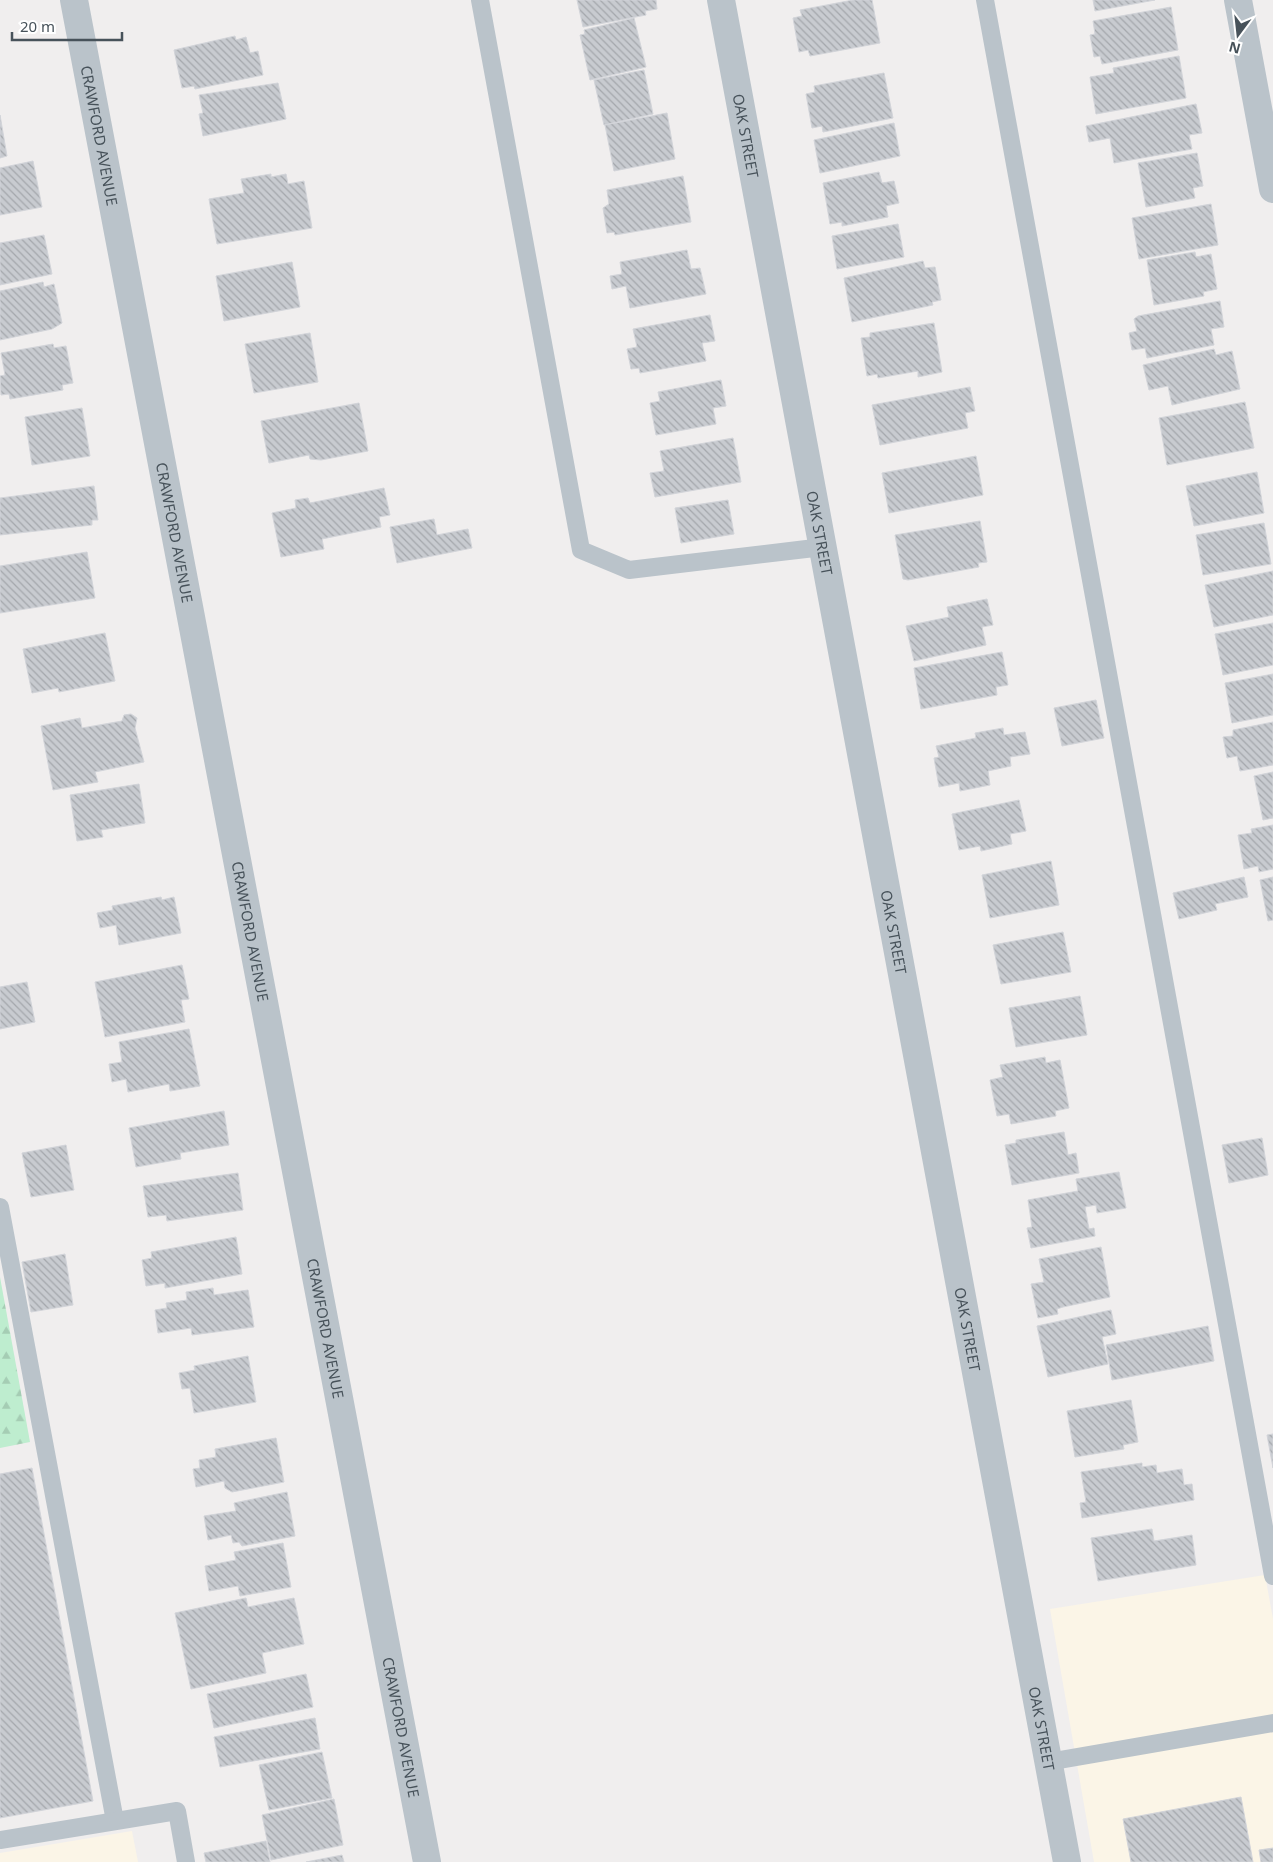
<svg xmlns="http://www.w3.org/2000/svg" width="1273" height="1862" font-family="'Noto Sans',sans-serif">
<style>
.commercial{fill:#fbf5e7}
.forest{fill:url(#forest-firs)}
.building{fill:url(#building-back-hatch);stroke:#d2d4d9}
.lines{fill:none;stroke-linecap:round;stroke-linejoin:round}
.service{stroke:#bac3ca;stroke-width:18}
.minor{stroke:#bac3ca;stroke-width:28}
.labels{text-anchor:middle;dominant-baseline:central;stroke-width:4;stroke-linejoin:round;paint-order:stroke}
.street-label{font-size:15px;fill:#47525a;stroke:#fff}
</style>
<defs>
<pattern id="forest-firs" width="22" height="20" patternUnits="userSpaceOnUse" patternTransform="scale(1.25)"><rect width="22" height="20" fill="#beedcf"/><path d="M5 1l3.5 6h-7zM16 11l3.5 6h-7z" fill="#a5cdb4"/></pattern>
<pattern id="building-back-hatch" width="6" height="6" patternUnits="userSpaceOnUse" patternTransform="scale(1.25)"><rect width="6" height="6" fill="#c8cbd0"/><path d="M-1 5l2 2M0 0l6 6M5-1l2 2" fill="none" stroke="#a4a7ac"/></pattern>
</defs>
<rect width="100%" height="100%" fill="#f0eeee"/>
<g class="commercial">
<path d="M1265,1575L1273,1619V1862H1094L1050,1609Z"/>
<path d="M132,1831L138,1862H0V1853Z"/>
</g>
<path class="forest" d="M0,1277L30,1442L0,1448Z"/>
<g class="building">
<path d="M577,0H656L657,9L645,11L646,15L583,27Z"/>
<path d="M853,0H872L880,43L810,56L808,50L799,52L793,18L802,16L800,10Z"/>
<path d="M1093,0H1155L1095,11Z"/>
<path d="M1171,7L1178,50L1102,64L1100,56L1094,57L1090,35L1095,34L1093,21Z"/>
<path d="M634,18L646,67L590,80L580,35L585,34L584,30Z"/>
<path d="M235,36L236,40L246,37L250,53L258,51L263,75L195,89L194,86L182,88L174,50Z"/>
<path d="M1179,56L1186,98L1096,114L1090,77L1114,73L1113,68Z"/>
<path d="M644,70L653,114L604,125L594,80Z"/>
<path d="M884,73L893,118L823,132L822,126L812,128L806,94L815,92L814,86Z"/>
<path d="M278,83L286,119L203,136L199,114L203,113L199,95Z"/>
<path d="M1196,104L1202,133L1189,135L1192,149L1114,163L1110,138L1089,142L1086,126Z"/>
<path d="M667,113L675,159L614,171L605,125Z"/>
<path d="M0,115L7,156L0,158Z"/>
<path d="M894,123L900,156L820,173L814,140Z"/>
<path d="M1197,153L1203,186L1193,188L1195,198L1146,207L1138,163Z"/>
<path d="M33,161L42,207L0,215V168Z"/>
<path d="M879,172L882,183L894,181L899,203L886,206L888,217L842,226V222L830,224L823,183Z"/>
<path d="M271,174V177L286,174L288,184L304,181L312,228L217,244L209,199L244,193L241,179Z"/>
<path d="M683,176L691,222L615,235L614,232L607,233L603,208L609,204L607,190Z"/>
<path d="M1211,204L1218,245L1139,259L1132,218Z"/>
<path d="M898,224L904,257L837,269L832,236Z"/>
<path d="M44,235L52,274L0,285V243Z"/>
<path d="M687,250L691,269L700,268L706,294L630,308L626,286L612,289L610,276L622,274L620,262Z"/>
<path d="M1195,252L1196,257L1211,254L1217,289L1203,292L1204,296L1154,305L1147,260Z"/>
<path d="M923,261L925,268L935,267L941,300L932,302L933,305L852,322L844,278Z"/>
<path d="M292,262L300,307L224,321L216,276Z"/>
<path d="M43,282L44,287L54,284L62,323L52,329L0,340V291Z"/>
<path d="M1220,301L1224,327L1211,329L1214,345L1147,358L1145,348L1132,350L1129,333L1137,331L1134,319L1138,316Z"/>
<path d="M710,315L715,341L702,343L706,361L640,373L639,368L631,369L627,349L637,347L633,329Z"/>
<path d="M934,323L942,372L918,377V371L878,378L877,374L867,376L861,338L870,337V333Z"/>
<path d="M310,333L318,382L254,393L245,344Z"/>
<path d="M53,344L54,348L66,346L73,383L62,385L63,390L10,399L9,394L1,395L0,376L5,375L1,353Z"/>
<path d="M1214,349L1216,355L1232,351L1240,389L1172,405L1168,386L1149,390L1143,365Z"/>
<path d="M721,380L726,406L713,408L716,424L656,435L650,403L660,401L658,392Z"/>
<path d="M970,387L975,411L965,413L968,428L880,445L872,405Z"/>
<path d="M1245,402L1254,448L1167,465L1159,418Z"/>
<path d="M359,403L368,451L321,460L310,459L309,455L269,463L261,421Z"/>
<path d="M82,408L90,456L32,465L25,417Z"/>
<path d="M733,438L741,482L655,497L650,473L664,471L660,451Z"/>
<path d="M976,456L983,495L889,513L882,473Z"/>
<path d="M1257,472L1264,513L1194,526L1186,486Z"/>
<path d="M94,486L98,520H92V525L0,535V498Z"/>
<path d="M384,488L390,515L379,517L381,527L322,539L324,549L281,557L272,513L296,508L295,500L308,498L310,503Z"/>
<path d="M728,500L734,534L681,543L675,508Z"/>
<path d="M434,519L437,535L468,529L472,548L397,563L390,527Z"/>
<path d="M980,521L987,562L978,563L979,567L908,580L903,579L895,535Z"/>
<path d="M1264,523L1271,564L1203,575L1196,535Z"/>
<path d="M87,552L95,598L0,613V566Z"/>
<path d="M1273,571V615L1214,627L1205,585Z"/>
<path d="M987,599L993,625L982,627L986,645L914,661L906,626L949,617L947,607Z"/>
<path d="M1273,623V665L1223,675L1215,634Z"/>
<path d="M105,633L115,681L59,692L58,688L32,693L23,649Z"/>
<path d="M1002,652L1008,685L996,687L997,695L921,709L914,668Z"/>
<path d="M1273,674V715L1232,723L1225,683Z"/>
<path d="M1096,700L1104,738L1062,746L1054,708Z"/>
<path d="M131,714L137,718L135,728L144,762L95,772L98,782L53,790L41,726L80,718L82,728L122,721L124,715Z"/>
<path d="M1273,722V765L1240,771L1237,756L1227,758L1223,737L1233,736V730Z"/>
<path d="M1003,728L1004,735L1025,732L1030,754L1010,757L1011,766L988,771L990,785L960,791L959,783L939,787L934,758L939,757L936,746L976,738L975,733Z"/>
<path d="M1273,772V818L1263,820L1254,776Z"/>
<path d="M139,784L145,823L101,830L103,837L77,841L70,795Z"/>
<path d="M1019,800L1026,831L1010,834L1012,844L981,851L980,846L959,850L952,814Z"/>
<path d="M1273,825V869L1259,872L1258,866L1244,869L1238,835L1252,833L1251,829Z"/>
<path d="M1051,861L1059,905L990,918L982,875Z"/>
<path d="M1244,877L1248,897L1215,904L1217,910L1179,919L1173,893Z"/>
<path d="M1273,877V920L1268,921L1260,880Z"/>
<path d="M161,897L162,900L174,897L181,933L119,945L116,925L100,928L97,913L113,910L112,906Z"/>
<path d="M1063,932L1071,972L1001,984L993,945Z"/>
<path d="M182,965L189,999L181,1000L185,1022L105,1037L95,982Z"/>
<path d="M27,982L35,1022L0,1029V987Z"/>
<path d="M1080,996L1087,1035L1016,1047L1009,1008Z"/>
<path d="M189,1029L200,1086L170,1091L169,1084L128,1092L126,1079L112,1082L109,1064L122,1062L119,1042Z"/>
<path d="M1045,1057L1046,1063L1060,1060L1069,1108L1055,1111L1056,1116L1011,1124L1009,1114L997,1116L990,1080L1003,1077L1000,1065Z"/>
<path d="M224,1111L229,1145L180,1153L181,1159L136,1167L129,1128Z"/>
<path d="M1064,1132L1068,1155L1076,1153L1079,1173L1012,1185L1005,1145L1016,1143V1140Z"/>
<path d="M1262,1138L1268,1175L1229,1183L1222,1145Z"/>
<path d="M66,1145L74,1190L31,1197L22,1153Z"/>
<path d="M1119,1172L1126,1208L1097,1213L1096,1205L1085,1207L1089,1229L1094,1228L1095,1236L1031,1248L1027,1228L1032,1227L1028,1200L1078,1191L1076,1179Z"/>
<path d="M238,1173L243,1210L167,1221L166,1215L148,1217L143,1186Z"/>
<path d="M236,1237L242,1274L165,1288V1283L146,1286L142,1260L152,1258L151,1252Z"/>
<path d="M1101,1247L1110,1297L1063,1307L1057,1309L1058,1314L1038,1318L1031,1284L1044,1282L1039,1259Z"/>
<path d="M65,1254L73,1305L31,1312L22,1262Z"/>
<path d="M213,1288L214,1295L248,1290L254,1327L192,1335L191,1328L158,1333L155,1310L167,1308L166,1303L187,1300L186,1292Z"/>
<path d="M1111,1310L1116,1334L1102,1337L1108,1364L1048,1377L1037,1326Z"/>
<path d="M1208,1326L1214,1361L1112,1380L1106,1345Z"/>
<path d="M248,1356L256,1402L194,1413L190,1388L182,1389L179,1373L195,1370L194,1366Z"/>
<path d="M1131,1400L1138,1442L1123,1445L1124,1449L1075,1457L1067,1411Z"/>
<path d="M1273,1434V1468L1267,1435Z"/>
<path d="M276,1438L284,1482L232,1492L225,1488L224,1481L196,1487L193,1469L200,1468L199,1460L216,1457L215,1449Z"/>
<path d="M1142,1463V1467L1156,1465L1157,1473L1182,1469L1184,1485L1192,1484L1194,1500L1082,1518L1080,1503L1086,1502L1081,1472Z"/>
<path d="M32,1468L93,1801L0,1818V1474Z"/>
<path d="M287,1492L295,1536L242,1546L239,1542L233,1543L231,1535L208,1540L204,1516L236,1511L234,1503Z"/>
<path d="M1152,1529L1154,1541L1192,1535L1196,1565L1098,1581L1091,1538Z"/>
<path d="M283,1543L291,1587L240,1596L238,1586L209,1591L205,1566L236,1560L234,1552Z"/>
<path d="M246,1598L248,1607L294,1598L304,1644L262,1653L266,1673L191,1689L175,1613Z"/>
<path d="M306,1674L313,1707L214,1728L207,1694Z"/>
<path d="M315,1718L320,1749L220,1767L214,1737Z"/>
<path d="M322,1752L332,1798L269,1810L259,1765Z"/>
<path d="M1241,1797L1253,1862H1131L1123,1819Z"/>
<path d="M334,1799L343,1845L271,1860L262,1815Z"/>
<path d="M266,1841L270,1862H206L204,1853Z"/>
<path d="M1273,1848V1862H1261L1259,1850Z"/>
<path d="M342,1855L344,1862H306Z"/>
</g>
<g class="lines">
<g class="service">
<path d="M480,0L581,550L629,570L823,547"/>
<path d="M985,0L1273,1576"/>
<path d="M0,1207L115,1821"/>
<path d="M1048,1762L1273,1723"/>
<path d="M0,1840L177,1811L186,1862"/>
</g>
<g class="minor">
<path id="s1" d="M74,0L427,1862"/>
<path id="s2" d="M721,0L1067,1862"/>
<path d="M1238,0L1273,189"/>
</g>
</g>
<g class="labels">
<g class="street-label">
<text stroke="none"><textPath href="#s1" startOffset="138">CRAWFORD AVENUE</textPath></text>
<text stroke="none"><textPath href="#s2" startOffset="138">OAK STREET</textPath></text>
<text stroke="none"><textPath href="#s1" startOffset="542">CRAWFORD AVENUE</textPath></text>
<text stroke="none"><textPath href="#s2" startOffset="542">OAK STREET</textPath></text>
<text stroke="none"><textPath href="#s1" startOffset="948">CRAWFORD AVENUE</textPath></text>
<text stroke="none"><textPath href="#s2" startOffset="948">OAK STREET</textPath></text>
<text stroke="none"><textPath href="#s1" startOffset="1352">CRAWFORD AVENUE</textPath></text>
<text stroke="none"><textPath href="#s2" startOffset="1352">OAK STREET</textPath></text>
<text stroke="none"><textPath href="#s1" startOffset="1758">CRAWFORD AVENUE</textPath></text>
<text stroke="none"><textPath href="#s2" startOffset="1758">OAK STREET</textPath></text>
</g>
</g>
<g transform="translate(1238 35) rotate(195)" stroke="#ffffff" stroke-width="4" paint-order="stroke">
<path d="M0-4L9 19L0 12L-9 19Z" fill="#47525a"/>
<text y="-8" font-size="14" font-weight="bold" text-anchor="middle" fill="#47525a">N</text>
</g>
<path d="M12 32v8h110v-8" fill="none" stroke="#47525a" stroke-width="2.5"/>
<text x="20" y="32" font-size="15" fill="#47525a" stroke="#ffffff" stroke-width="4" paint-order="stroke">20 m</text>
</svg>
